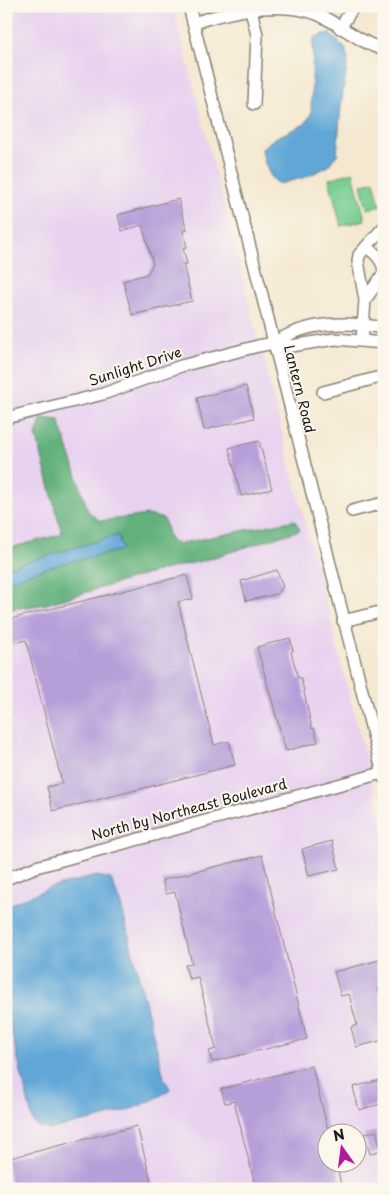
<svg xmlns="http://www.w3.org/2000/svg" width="390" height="1195" font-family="'Playpen Sans',sans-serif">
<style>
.built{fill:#e7d2ef;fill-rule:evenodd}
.green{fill:#78ce93;stroke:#4a7558}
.forest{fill:#62b17d;stroke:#3f664c}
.water{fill:#60a7d7;stroke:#3e627a}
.building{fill:#b69ed9}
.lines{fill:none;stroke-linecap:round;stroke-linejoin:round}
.minor-casing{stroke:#888276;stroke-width:14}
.minor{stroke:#fff;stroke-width:11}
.labels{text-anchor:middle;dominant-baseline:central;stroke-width:4;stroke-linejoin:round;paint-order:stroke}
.street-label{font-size:14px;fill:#1c1c1c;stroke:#fbf7ec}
</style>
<rect width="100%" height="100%" fill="#fbf7ec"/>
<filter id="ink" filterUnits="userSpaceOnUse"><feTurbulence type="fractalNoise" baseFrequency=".02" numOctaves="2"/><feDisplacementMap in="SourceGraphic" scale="10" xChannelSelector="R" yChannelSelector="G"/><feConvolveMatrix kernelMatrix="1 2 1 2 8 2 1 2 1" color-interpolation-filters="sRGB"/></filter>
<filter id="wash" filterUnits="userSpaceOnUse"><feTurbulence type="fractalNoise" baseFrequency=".0096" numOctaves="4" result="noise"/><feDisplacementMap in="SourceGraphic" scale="20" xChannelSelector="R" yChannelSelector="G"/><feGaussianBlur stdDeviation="1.12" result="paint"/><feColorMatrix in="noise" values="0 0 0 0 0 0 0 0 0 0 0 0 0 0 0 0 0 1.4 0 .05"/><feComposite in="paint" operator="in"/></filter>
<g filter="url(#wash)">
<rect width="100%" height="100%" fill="#f4e8d0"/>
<path class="built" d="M6,6H173L384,830V1189H6ZM328,1132H358V1162H328Z"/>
<g class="green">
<path d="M353,172L365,220L341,226L329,179Z"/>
<path d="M374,181L380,206L367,209L361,185Z"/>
</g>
<path class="forest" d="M42,418L59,420L88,511L100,521L148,515L164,519L169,538L177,544L295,520L300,530L202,561L162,570L46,604L6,610V549L62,534L36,435Z"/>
<g class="water">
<path d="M329,33L345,48L348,60L341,105L337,155L327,167L306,177L279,184C268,177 264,162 262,149L273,139L305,124L311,114L313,43L315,37Z"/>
<path d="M118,535L122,550C83,559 43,566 6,583V568Z"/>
<path d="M97,876L111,879L121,905L164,1078L170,1089C137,1114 89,1119 49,1130L37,1126L33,1122L10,1026L6,1022V906L52,887Z"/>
</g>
<g id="blocks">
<g class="building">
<path d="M178,199L187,230L183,231L187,247L183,248L187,264H183L192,301L132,315L123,281L147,274L153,264L142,225L122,231L118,215Z"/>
<path d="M246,386L254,418L204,430L197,398Z"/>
<path d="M259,441L272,489L241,496L229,448Z"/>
<path d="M277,570L283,587L277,594L246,601L241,581Z"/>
<path d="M187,575L193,599L178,602L214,745L229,741L235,765L53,811L47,787L62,783L26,640L11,644L6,620Z"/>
<path d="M290,638L293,651L291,652L298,678H301L312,729L314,728L318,742L286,751L257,647Z"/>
<path d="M332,841L339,869L309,876L302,849Z"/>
<path d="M262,855L307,1039L212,1062L209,1051L216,1049L198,977L189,979L185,965L192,964L175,892L166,894L162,880Z"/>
<path d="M384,959V988L378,989L384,1013V1040L356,1047L351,1027L357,1025L349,994L341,996L334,972Z"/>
<path d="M312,1066L328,1130V1162H336L342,1189H256L234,1101L225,1103L221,1089Z"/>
<path d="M384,1079V1103L359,1110L353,1087Z"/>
<path d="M137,1126L153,1189H12L6,1159Z"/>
<path d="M376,1131L381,1150L370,1154L364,1134Z"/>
</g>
</g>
</g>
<g filter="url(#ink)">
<use href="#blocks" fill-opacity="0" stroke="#888276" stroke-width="1"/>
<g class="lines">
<g class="minor-casing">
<g id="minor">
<path d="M189,6L384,778"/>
<path d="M250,6L257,35L254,104"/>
<path d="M193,23C230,11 279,0 317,14C340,24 358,42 384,50"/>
<path d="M340,28L354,6"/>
<path d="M366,247C376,253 383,260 384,271"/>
<path d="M365,300L384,273"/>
<path d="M362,340L365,300L358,261L359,255L384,227"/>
<path d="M274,343C306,321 346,321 384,328"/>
<path d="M323,392L384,376"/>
<path d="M6,418L103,394L181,366L258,346L274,343L291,346L335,339L384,343"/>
<path d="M352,511L384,503"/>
<path d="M343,621L384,611"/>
<path d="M6,879L36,867L382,773"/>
</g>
</g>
<use href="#minor" class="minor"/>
</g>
</g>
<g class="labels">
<g class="street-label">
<text transform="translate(135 366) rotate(-18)">Sunlight Drive</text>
<text transform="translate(300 389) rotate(76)">Lantern Road</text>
<text transform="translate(189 809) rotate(-15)">North by Northeast Boulevard</text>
</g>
</g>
<rect width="390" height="1195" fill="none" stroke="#fbf7ec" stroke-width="25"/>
<g transform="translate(342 1148) rotate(346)"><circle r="24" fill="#fbf7ec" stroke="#a29f99"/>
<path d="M0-4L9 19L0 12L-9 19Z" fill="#b5179e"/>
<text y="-8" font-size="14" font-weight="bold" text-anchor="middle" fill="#1c1c1c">N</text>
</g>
</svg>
